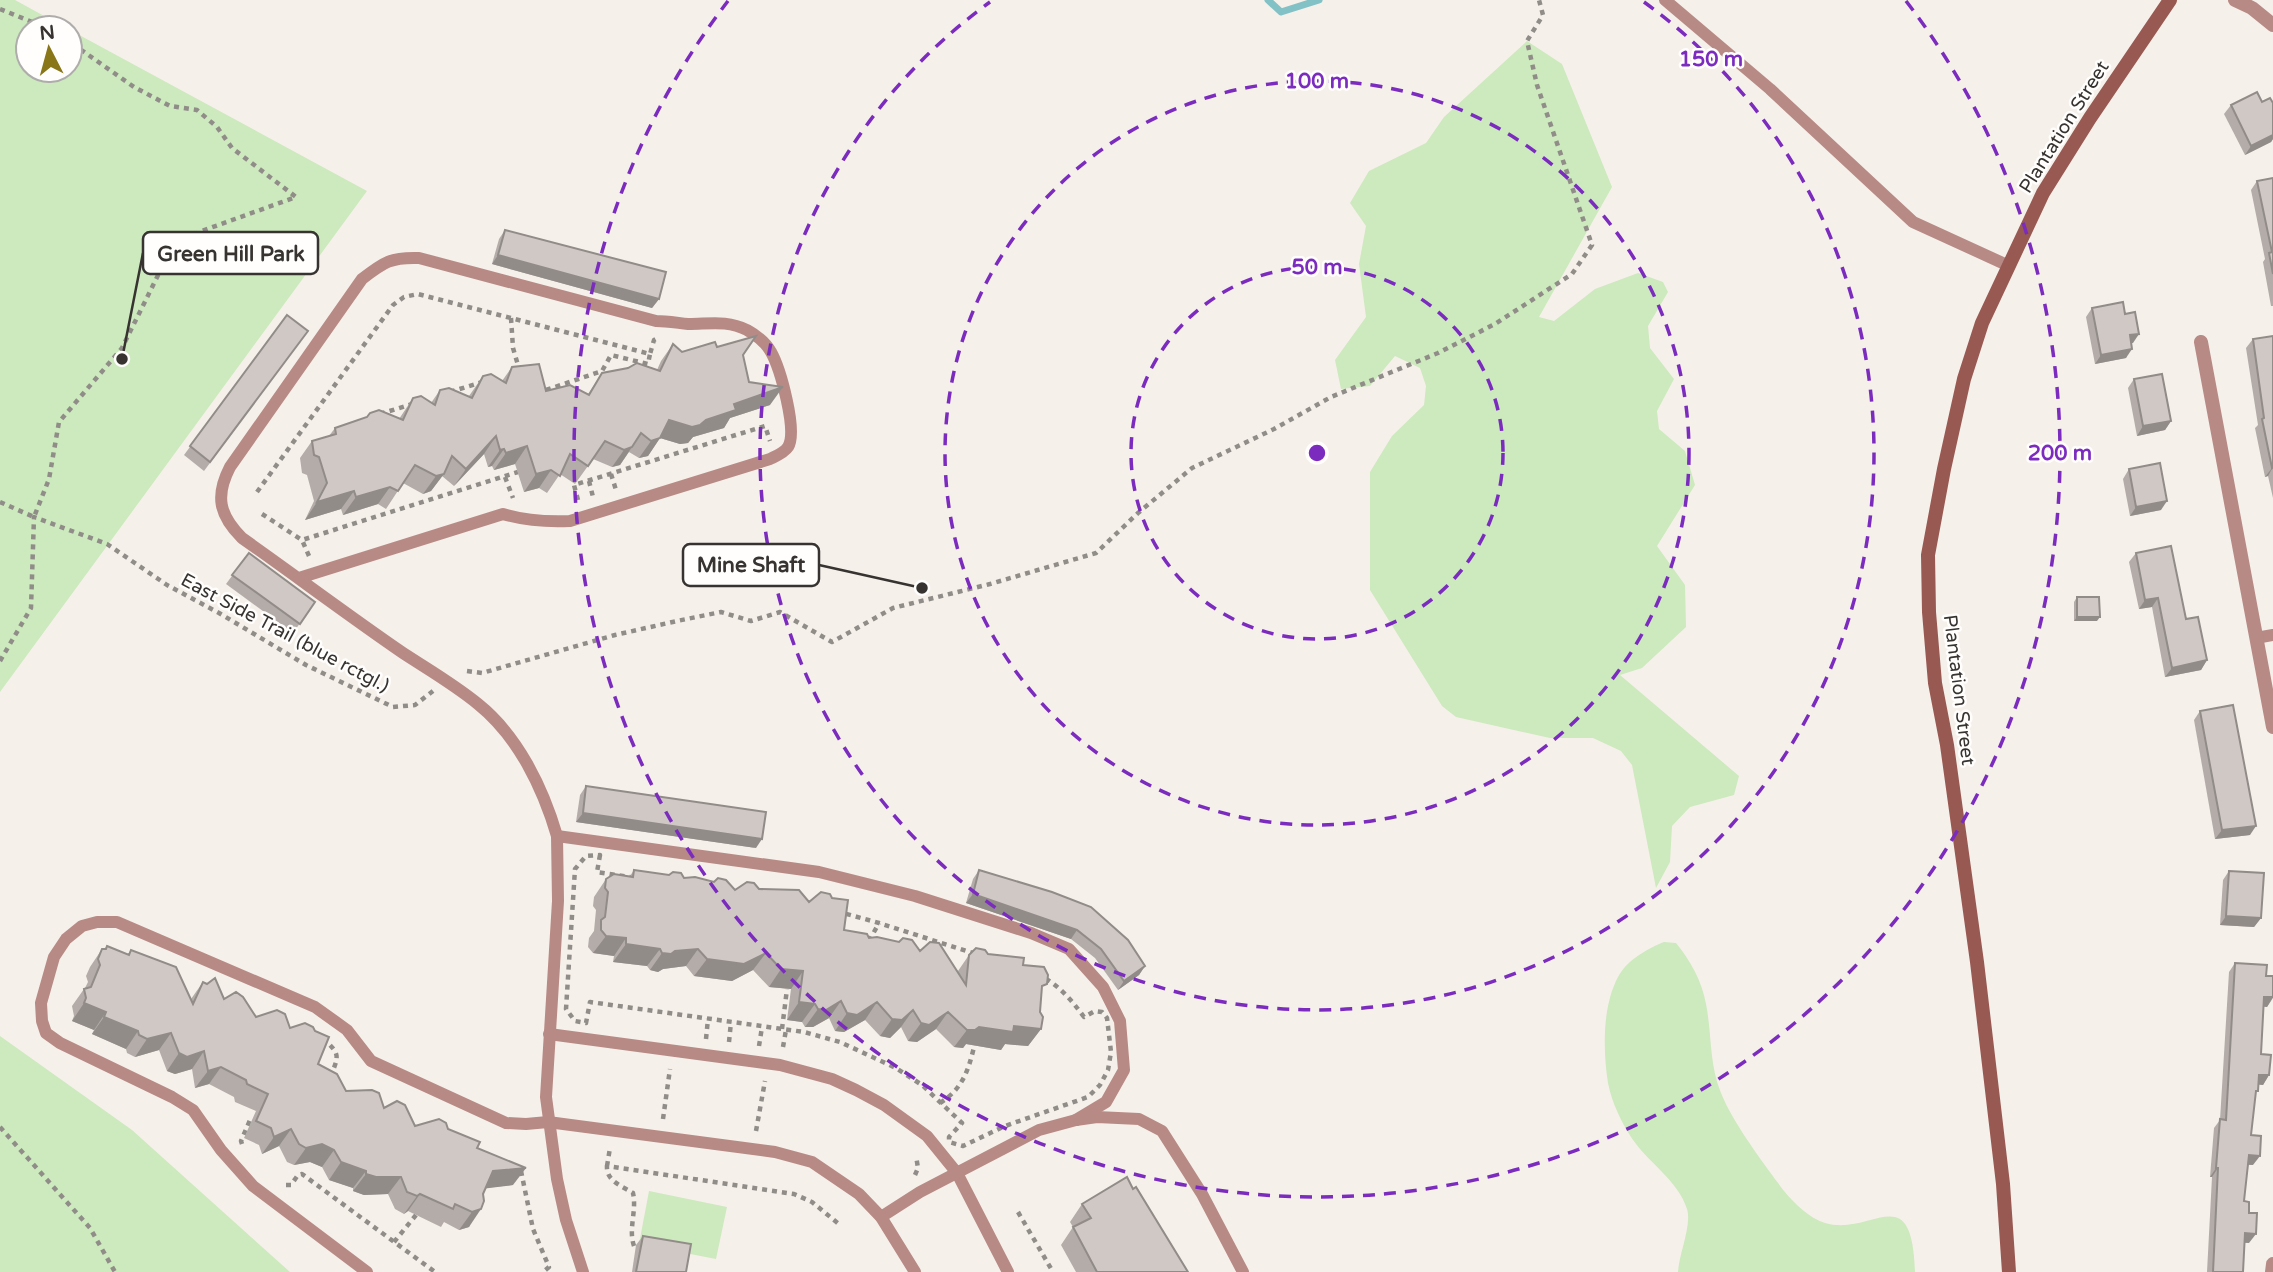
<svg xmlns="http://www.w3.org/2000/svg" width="2273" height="1272" font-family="'Varela Round',sans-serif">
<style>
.green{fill:#cde9be}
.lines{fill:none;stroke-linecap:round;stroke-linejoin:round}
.stream{stroke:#82c1c6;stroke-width:7}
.path{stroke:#908c88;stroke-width:4.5;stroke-dasharray:5 5;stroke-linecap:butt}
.lane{stroke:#b88a85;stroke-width:12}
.street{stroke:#b88a85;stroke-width:14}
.secondary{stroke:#985952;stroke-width:14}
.wall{fill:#b3aca9}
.shaded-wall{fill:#928c89}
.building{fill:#d0c8c4;stroke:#928c89;stroke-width:2}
.ring{fill:none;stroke:#7b2cbf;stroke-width:3.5;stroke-dasharray:12 9}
.labels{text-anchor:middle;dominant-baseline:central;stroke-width:5;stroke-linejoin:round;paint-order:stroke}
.street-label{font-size:19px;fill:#363331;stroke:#fffefd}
.centre{fill:#7b2cbf;stroke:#fffefd;stroke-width:3.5}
.ring-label{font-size:21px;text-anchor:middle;font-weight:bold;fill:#7b2cbf;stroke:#fffefd;stroke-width:5;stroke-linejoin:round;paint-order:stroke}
.leader{fill:none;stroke:#363331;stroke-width:2.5}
.callout-dot{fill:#363331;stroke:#fffefd;stroke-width:2.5}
.callout{fill:#fffefd;stroke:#363331;stroke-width:2.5}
.callout-label{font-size:21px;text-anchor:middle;font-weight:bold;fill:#363331}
</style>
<rect width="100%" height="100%" fill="#f6f0ea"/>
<g class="green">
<path d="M0,0H15L66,28H28V70H70V30L367,191L0,692Z"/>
<path d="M1527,41L1562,64L1612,187L1539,317L1554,321L1595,289L1638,273L1663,282L1668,292L1648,326L1650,348L1674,379L1657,411L1659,429L1685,451L1695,485L1657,546L1685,585L1686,627L1642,668L1620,675L1739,776L1734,795L1690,807L1672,826L1670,862L1656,888L1632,765L1621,751L1593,738H1550L1456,717L1442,706L1370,590V472L1392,436L1424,405L1426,386L1420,368L1395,356L1370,386L1341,389L1335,360L1366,317L1359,264L1366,226L1350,203L1369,171L1426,143L1444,117Z"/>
<path d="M1664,942L1676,943C1690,960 1702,981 1706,1004C1712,1034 1709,1064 1721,1093C1733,1123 1764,1164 1784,1191C1795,1204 1809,1218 1825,1223C1872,1237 1912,1176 1915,1272H1678C1679,1254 1692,1225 1687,1209C1678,1180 1647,1162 1631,1137C1621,1121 1612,1103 1608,1083C1603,1051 1602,1007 1618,977C1627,960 1647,949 1664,942Z"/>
<path d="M0,1036L132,1130L290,1272H0Z"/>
<path d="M649,1191L727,1207L716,1259L639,1244Z"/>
</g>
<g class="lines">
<path class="stream" d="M1268,0L1281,12L1319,0"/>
<g class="path">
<path d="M0,9L47,28"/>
<path d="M511,318L513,348L520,372"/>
<path d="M546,390L602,371L611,355L648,364L650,354"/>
<path d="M450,392L482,382"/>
<path d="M380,414L412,404"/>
<path d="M611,474L616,490"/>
<path d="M505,477L513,498"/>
<path d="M589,481L593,497"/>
<path d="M257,492L393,305L404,297L418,294L650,354L654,340L656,339"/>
<path d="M578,500L574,485L765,426L770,441"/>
<path d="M0,502L34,517L49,479L59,422L122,348L170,251L199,232L296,197L232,148L217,127L197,110L170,106L134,87L70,42"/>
<path d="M262,514L302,540"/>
<path d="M309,556L302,540L518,472"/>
<path d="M0,661L31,608L34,517L107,544L167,585L219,613L306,665L393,707L415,705L433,691"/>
<path d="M467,671L482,673L615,635L677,621L721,612L751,621L780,612L832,642L893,608L990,584L1096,553L1138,513L1192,468L1274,429L1331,397L1438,353L1495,324L1572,274L1592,245L1537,85L1527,41L1543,15L1539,0"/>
<path d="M600,855L597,872L818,906L879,923L1035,973C1057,983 1070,998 1084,1017L1095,1011L1102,1012L1107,1018L1111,1052L1108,1070L1100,1085L1088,1097L1005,1126L963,1146L949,1142V1137L962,1123L922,1085L896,1068L840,1042L804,1032L590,1002L586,1023L575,1021L566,1009L575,869L586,856Z"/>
<path d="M869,941L879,923"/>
<path d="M782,1029L787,989"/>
<path d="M323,1038C339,1054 340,1054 331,1075"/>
<path d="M706,1039L708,1019"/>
<path d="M729,1042L731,1022"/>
<path d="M759,1046L762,1027"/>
<path d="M783,1047L786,1030"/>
<path d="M940,1103C962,1089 968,1072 974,1047"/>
<path d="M663,1119L670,1069"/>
<path d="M0,1127L90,1228L115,1272"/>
<path d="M756,1131L765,1081"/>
<path d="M242,1144L241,1141L250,1120"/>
<path d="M607,1166L610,1148"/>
<path d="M521,1171L533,1229L549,1267L543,1272"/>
<path d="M915,1175L918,1168L916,1156"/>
<path d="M286,1185H291L298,1175L302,1174L435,1272"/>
<path d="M1018,1212L1053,1272"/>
<path d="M394,1242L416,1215"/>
<path d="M634,1246C628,1229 637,1211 633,1193C622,1186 606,1181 607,1166L794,1194L812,1202L840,1225"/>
</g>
<g class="lane">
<path d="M1665,0L1770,89L1913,222L2007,265"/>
<path d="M299,578L503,514C526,521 547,522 570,521L770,459C776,456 784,453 788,447C798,431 780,368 771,352C766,343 756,335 747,330C727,320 710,324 688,324C678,323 666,321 656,321L419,258C391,257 384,262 362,279L230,467C215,496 219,515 242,538C296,576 349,616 403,653C429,670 455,685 478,704C518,736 543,788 557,836"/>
<path d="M2256,638L2273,635"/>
<path d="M549,1034L780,1065L832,1079L856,1090L884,1105L927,1136L957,1173L1008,1272"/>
<path d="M881,1217L920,1192L1039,1130L1076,1120L1097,1117L1139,1119L1162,1131L1202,1194L1243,1272"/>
<path d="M367,1272L253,1186L221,1150L193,1110L172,1097L60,1043L46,1033L42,1021L41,1003L54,957L66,939L82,926L97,922H117L315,1007L347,1030L371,1061L506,1123L526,1124L548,1122L775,1152L812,1162L859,1194L881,1217L915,1272"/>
<path d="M583,1272L566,1220L557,1179L546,1097L558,901L557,836L819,872L915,896L1031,933L1069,949L1103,987L1120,1021L1124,1070L1106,1102L1076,1120"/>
</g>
<g class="street">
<path d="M2235,0L2252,8L2273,25"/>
<path d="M2201,342L2273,727"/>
<path d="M2272,1272L2273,1264"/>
</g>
<path class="secondary" d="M2009,1272L2003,1184L1977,962L1947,745L1935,683L1929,612L1928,555L1944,469L1964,379L1982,323L2043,193L2090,118L2170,0"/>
</g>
<g class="wall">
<path d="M2262,102L2273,103V139L2271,142L2245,155L2224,114L2231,105Z"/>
<path d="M2273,178V306H2271L2263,262L2265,259L2251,190L2257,181Z"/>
<path d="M505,230L659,299L652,308L492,264L499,239Z"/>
<path d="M2092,308L2125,314L2133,343H2131L2126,358L2095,364L2086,317Z"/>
<path d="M287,315L308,331L204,471L184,455Z"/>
<path d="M2273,336V498L2268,476L2265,477L2255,428L2258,425L2246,348L2253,339Z"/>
<path d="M673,344L682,352L717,347L743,355L749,382L770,405L730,418L724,428L693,437L688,443L680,444L660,438L648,456L639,458L629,452L620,465L612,467L593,459L575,484L560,474L547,493L539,488L524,492L515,464L494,470L492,466L488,467L484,454L454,486L442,476L431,491L423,494L403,483L386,509L378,504L343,515L341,509L305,520L314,501L307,475L302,473L300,458L312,441L329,436L335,428L399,419L413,398L431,403L440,390L469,396L483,376L502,381L512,367L546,391L588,394L602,373L657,370L661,361Z"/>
<path d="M2134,379L2171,421L2165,430L2137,436L2128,388Z"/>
<path d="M2129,469L2161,510L2130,516L2123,479Z"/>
<path d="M249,553L315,602L293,633L226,584Z"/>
<path d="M2136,553L2186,619L2207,660L2201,670L2165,677L2152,607L2139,609L2129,562Z"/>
<path d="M2077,597L2097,621H2074V602Z"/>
<path d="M2200,711L2250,835L2215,839L2194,720Z"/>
<path d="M586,786L756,848L576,822L580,795Z"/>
<path d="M634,870L684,878L735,890L759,889L809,902L844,930L920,951L958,971L969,955L988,954L1023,965L1042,991L1040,1012L1041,1029L1028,1046L1005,1044L1001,1050L966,1044L963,1048L954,1047L936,1029L917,1042L908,1041L901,1027L890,1038L880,1036L865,1020L844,1032L835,1031L829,1018L813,1027H805L802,1022L787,1020L791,989L769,987L753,970L732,981L694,976L686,966L663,969L658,972L650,970L647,966L613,962L614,956L593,953L588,947L589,938L594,931L596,910L593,906L594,897L606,879L630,876Z"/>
<path d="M979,870L1145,966L1139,975L1118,990L1095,958L1071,939L966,903L973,879Z"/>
<path d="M2229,871L2261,918L2254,927L2220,925L2223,880Z"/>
<path d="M107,946L128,954L131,950L191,999L203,982L224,999L256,1017L290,1028L318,1064L346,1091L384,1108L415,1126L448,1129L477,1148L513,1185L485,1188L469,1227L459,1230L444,1222L441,1227L408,1211L404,1214L395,1209L388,1194L364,1195L353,1191V1188L329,1180L322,1167L310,1162L294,1165L287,1162L279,1146L262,1154L259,1145L244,1138L256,1111L235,1102L234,1097L209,1084L195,1088L192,1069L175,1074L167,1071L159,1050L135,1057L127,1053L126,1049L92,1034L94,1030L72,1021L74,1016L72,1006L84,989L85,988L88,982L86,976L90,967L102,949H104Z"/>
<path d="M2235,963L2266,976L2273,998L2267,1007L2263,1006L2261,1054L2269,1075L2263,1085L2258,1084L2255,1095L2251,1135L2253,1165H2248L2244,1201L2249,1243H2244L2243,1272H2207L2212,1177H2210L2214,1128L2220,1120L2229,972Z"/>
<path d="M1082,1204L1188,1272H1076L1061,1245L1073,1227L1070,1222Z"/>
<path d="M643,1236L686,1272H632L636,1245Z"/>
</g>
<g class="shaded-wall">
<path d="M2273,135V139L2271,142L2245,155L2251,146Z"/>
<path d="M498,255L659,299L652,308L492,264Z"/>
<path d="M2139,334L2133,343L2124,344L2130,335Z"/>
<path d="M2132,349L2126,358L2095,364L2101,355Z"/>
<path d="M783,387L770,405L730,418L724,428L693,437L688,443L680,444L660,438L648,456L639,458L651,441L669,420H706L734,404Z"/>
<path d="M2171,421L2165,430L2137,436L2143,426Z"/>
<path d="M496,436L484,454L454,486L466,469Z"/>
<path d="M527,446L515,464L494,470L506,453Z"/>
<path d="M632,447L620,465L612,467L624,450Z"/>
<path d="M504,449L492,466L488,467L500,450Z"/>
<path d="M2273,467L2268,476L2265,477L2272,468Z"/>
<path d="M551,470L539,488L524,492L536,474Z"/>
<path d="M444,474L431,491L423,494L436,476Z"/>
<path d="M390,487L378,504L343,515L356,497Z"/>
<path d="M354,491L341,509L305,520L317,502Z"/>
<path d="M2167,501L2161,510L2130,516L2136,507Z"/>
<path d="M2158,598L2152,607L2139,609L2145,600Z"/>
<path d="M2077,617H2100L2097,621H2074Z"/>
<path d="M2207,660L2201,670L2165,677L2172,668Z"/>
<path d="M583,813L762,839L756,848L576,822Z"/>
<path d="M2256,826L2250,835L2215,839L2222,830Z"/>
<path d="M973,894L1077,930L1071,939L966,903Z"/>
<path d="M2226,916L2261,918L2254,927L2220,925Z"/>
<path d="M606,936L626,938L614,956L593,953Z"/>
<path d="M626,944L660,949L647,966L613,962Z"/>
<path d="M698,949L686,966L663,969L658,972L650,970L662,953Z"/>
<path d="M766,953L753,970L732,981L694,976L707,959Z"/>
<path d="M1145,966L1139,975L1118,990L1124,981Z"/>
<path d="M781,969L803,971L791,989L769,987Z"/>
<path d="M2264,997H2273L2267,1007L2257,1006Z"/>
<path d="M841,1001L829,1018L813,1027H805L818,1009Z"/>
<path d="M799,1002L815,1004L802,1022L787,1020Z"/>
<path d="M877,1002L865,1020L844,1032L835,1031L847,1013Z"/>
<path d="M84,1003L106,1012L94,1030L72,1021Z"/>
<path d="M913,1010L901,1027L890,1038L880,1036L892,1019Z"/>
<path d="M948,1012L936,1029L917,1042L908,1041L921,1023Z"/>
<path d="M104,1017L138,1031L126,1049L92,1034Z"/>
<path d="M1014,1026L1041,1029L1028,1046L1005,1044L1001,1050L966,1044L963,1048L954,1047L967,1030L979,1027Z"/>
<path d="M171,1033L159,1050L135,1057L147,1039Z"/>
<path d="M204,1051L192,1069L175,1074L167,1071L179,1053Z"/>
<path d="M221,1067L209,1084L195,1088L208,1071Z"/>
<path d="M2259,1075H2269L2263,1085L2252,1084Z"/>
<path d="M291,1129L279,1146L262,1154L274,1137Z"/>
<path d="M322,1144L334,1150L322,1167L310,1162L294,1165L306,1148Z"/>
<path d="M2249,1155L2260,1156L2253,1165L2242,1164Z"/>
<path d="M341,1162L366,1171L353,1188L329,1180Z"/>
<path d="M526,1168L513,1185L481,1189L493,1171Z"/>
<path d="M2216,1168H2218L2212,1177H2210Z"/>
<path d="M366,1174L401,1177L388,1194L364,1195L353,1191Z"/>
<path d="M420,1194L408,1211L404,1214L417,1196Z"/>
<path d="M481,1209L469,1227L459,1230L472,1212Z"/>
<path d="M2245,1233L2256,1234L2249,1243L2239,1242Z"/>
</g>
<g class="building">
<path d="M2257,92L2262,102L2270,98L2273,103V135L2251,146L2231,105Z"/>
<path d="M2273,178V274L2269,253L2272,252L2257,181Z"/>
<path d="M505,230L666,272L659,299L498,255Z"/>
<path d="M2123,302L2125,314L2135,312L2139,334L2130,335L2132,349L2101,355L2092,308Z"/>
<path d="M287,315L308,331L210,462L190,446Z"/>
<path d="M756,336L743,355L749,382L783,387L734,404L736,410L706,420L700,425L692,427L669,420L660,438L651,441L641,433L632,447L624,450L605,441L588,466L570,454L560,476L551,470L536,474L527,446L506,453L504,449L500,450L496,436L466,469L452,456L444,474L436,476L415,465L398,491L390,487L356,497L354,491L317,502L327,483L319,457L314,455L312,441L336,434L335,428L367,417L370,413L379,410L403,420L413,398L421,396L435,405L440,390L449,388L472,398L483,376L491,374L506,383L512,367L539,364L546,391L570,385L589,395L602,373L628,368L637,363L660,371L673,344L682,352L715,342L717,347Z"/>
<path d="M2273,336V467L2272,468L2262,419L2264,418L2253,339Z"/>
<path d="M2162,374L2171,421L2143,426L2134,379Z"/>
<path d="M2160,463L2167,501L2136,507L2129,469Z"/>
<path d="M2171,546L2186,619L2198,617L2207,660L2172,668L2158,598L2145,600L2136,553Z"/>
<path d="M249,553L315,602L300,624L232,575Z"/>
<path d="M2077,597H2099L2100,617H2077Z"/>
<path d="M2233,705L2256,826L2222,830L2200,711Z"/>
<path d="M586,786L766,812L762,839L583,813Z"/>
<path d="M634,870L669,875L673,872L681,873L684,878L695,877L714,882L718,878L726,880L735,890L747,882L754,883L759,889L799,890L809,902L821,892L830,894L832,898L848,900L844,930L867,934L869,938L877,937L899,942L903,938L912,940L920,951L930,942L939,943L966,985L969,955L976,948L985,950L988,954L1024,958L1023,965L1044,967L1048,975L1047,984L1042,986L1040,1012L1043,1017L1041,1029L1014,1026L1013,1032L979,1027L975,1030H967L948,1012L929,1025L921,1023L913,1010L902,1020L892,1019L877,1002L857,1015L847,1013L841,1001L826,1010L818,1009L815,1004L799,1002L803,971L781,969L766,953L744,964L707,959L698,949L675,951L671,954L662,953L660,949L626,944V938L606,936L601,930V920L605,917L608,892L605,888L606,879L614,874L633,877Z"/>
<path d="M979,870L1052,892L1091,907L1128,940L1145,966L1124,981L1101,949L1077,930L973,894Z"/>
<path d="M2229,871L2264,873L2261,918L2226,916Z"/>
<path d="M107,946L129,955L131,950L176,967L193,1004L203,982L207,984L215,978L224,999L236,992L243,997L256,1017L277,1010L285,1014L290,1028L305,1023L313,1027L315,1031L329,1037L318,1064L337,1074L346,1091L372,1090L379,1093L384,1108L397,1101L405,1105L415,1126L439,1119L446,1123L448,1129L480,1142L477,1148L526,1168L493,1171L483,1194L484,1201L481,1209L472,1212L455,1204L453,1209L420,1194L417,1196L407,1192L401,1177H376L366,1174V1171L341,1162L334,1150L322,1144L306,1148L299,1144L291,1129L274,1137L271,1128L256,1121L268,1094L247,1084L246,1080L221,1067L208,1071L204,1051L187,1057L179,1053L171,1033L147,1039L139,1035L138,1031L104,1017L106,1012L84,1003L86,998L84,989L91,987L100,965L98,959L102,949H106Z"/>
<path d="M2235,963L2267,965L2266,976H2273V997H2264L2261,1054L2271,1055L2269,1075H2259L2258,1091H2256L2251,1135L2261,1136L2260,1156L2249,1155L2244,1201L2249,1202V1213H2257L2256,1234L2245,1233L2243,1272H2213L2218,1168H2216L2220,1119L2226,1120Z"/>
<path d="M1127,1177L1133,1189L1136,1187L1188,1272H1097L1073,1227L1091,1218L1082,1204Z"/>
<path d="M643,1236L691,1244L686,1272H636Z"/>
</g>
<g class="ring">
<circle cx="1317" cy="453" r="186"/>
<circle cx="1317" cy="453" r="372"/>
<path d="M1644 2A557 557 0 1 1 990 2"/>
<path d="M1906 1A743 743 0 1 1 728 1"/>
</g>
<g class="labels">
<g class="street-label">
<text transform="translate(2064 127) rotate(-58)">Plantation Street</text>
<text transform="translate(285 633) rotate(28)">East Side Trail (blue rctgl.)</text>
<text transform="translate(1959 690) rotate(83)">Plantation Street</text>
</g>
</g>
<circle cx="1317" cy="453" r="10" class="centre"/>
<g class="ring-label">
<text x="1711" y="66">150 m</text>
<text x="1317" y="88">100 m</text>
<text x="1317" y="274">50 m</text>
<text x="2060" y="460">200 m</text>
</g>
<path class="leader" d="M122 359L143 253M922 588L819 565"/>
<g class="callout-dot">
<circle cx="122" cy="359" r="7"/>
<circle cx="922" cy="588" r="7"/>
</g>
<g class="callout">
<rect x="143" y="232" width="175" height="42" rx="7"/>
<rect x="683" y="544" width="136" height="42" rx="7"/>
</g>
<g class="callout-label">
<text x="231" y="261">Green Hill Park</text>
<text x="751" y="572">Mine Shaft</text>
</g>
<g transform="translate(49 49) rotate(354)"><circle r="33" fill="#fffefd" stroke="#afadab" stroke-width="2"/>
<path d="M0-5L12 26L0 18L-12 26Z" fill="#897619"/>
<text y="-10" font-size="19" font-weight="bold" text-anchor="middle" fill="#363331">N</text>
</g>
</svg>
